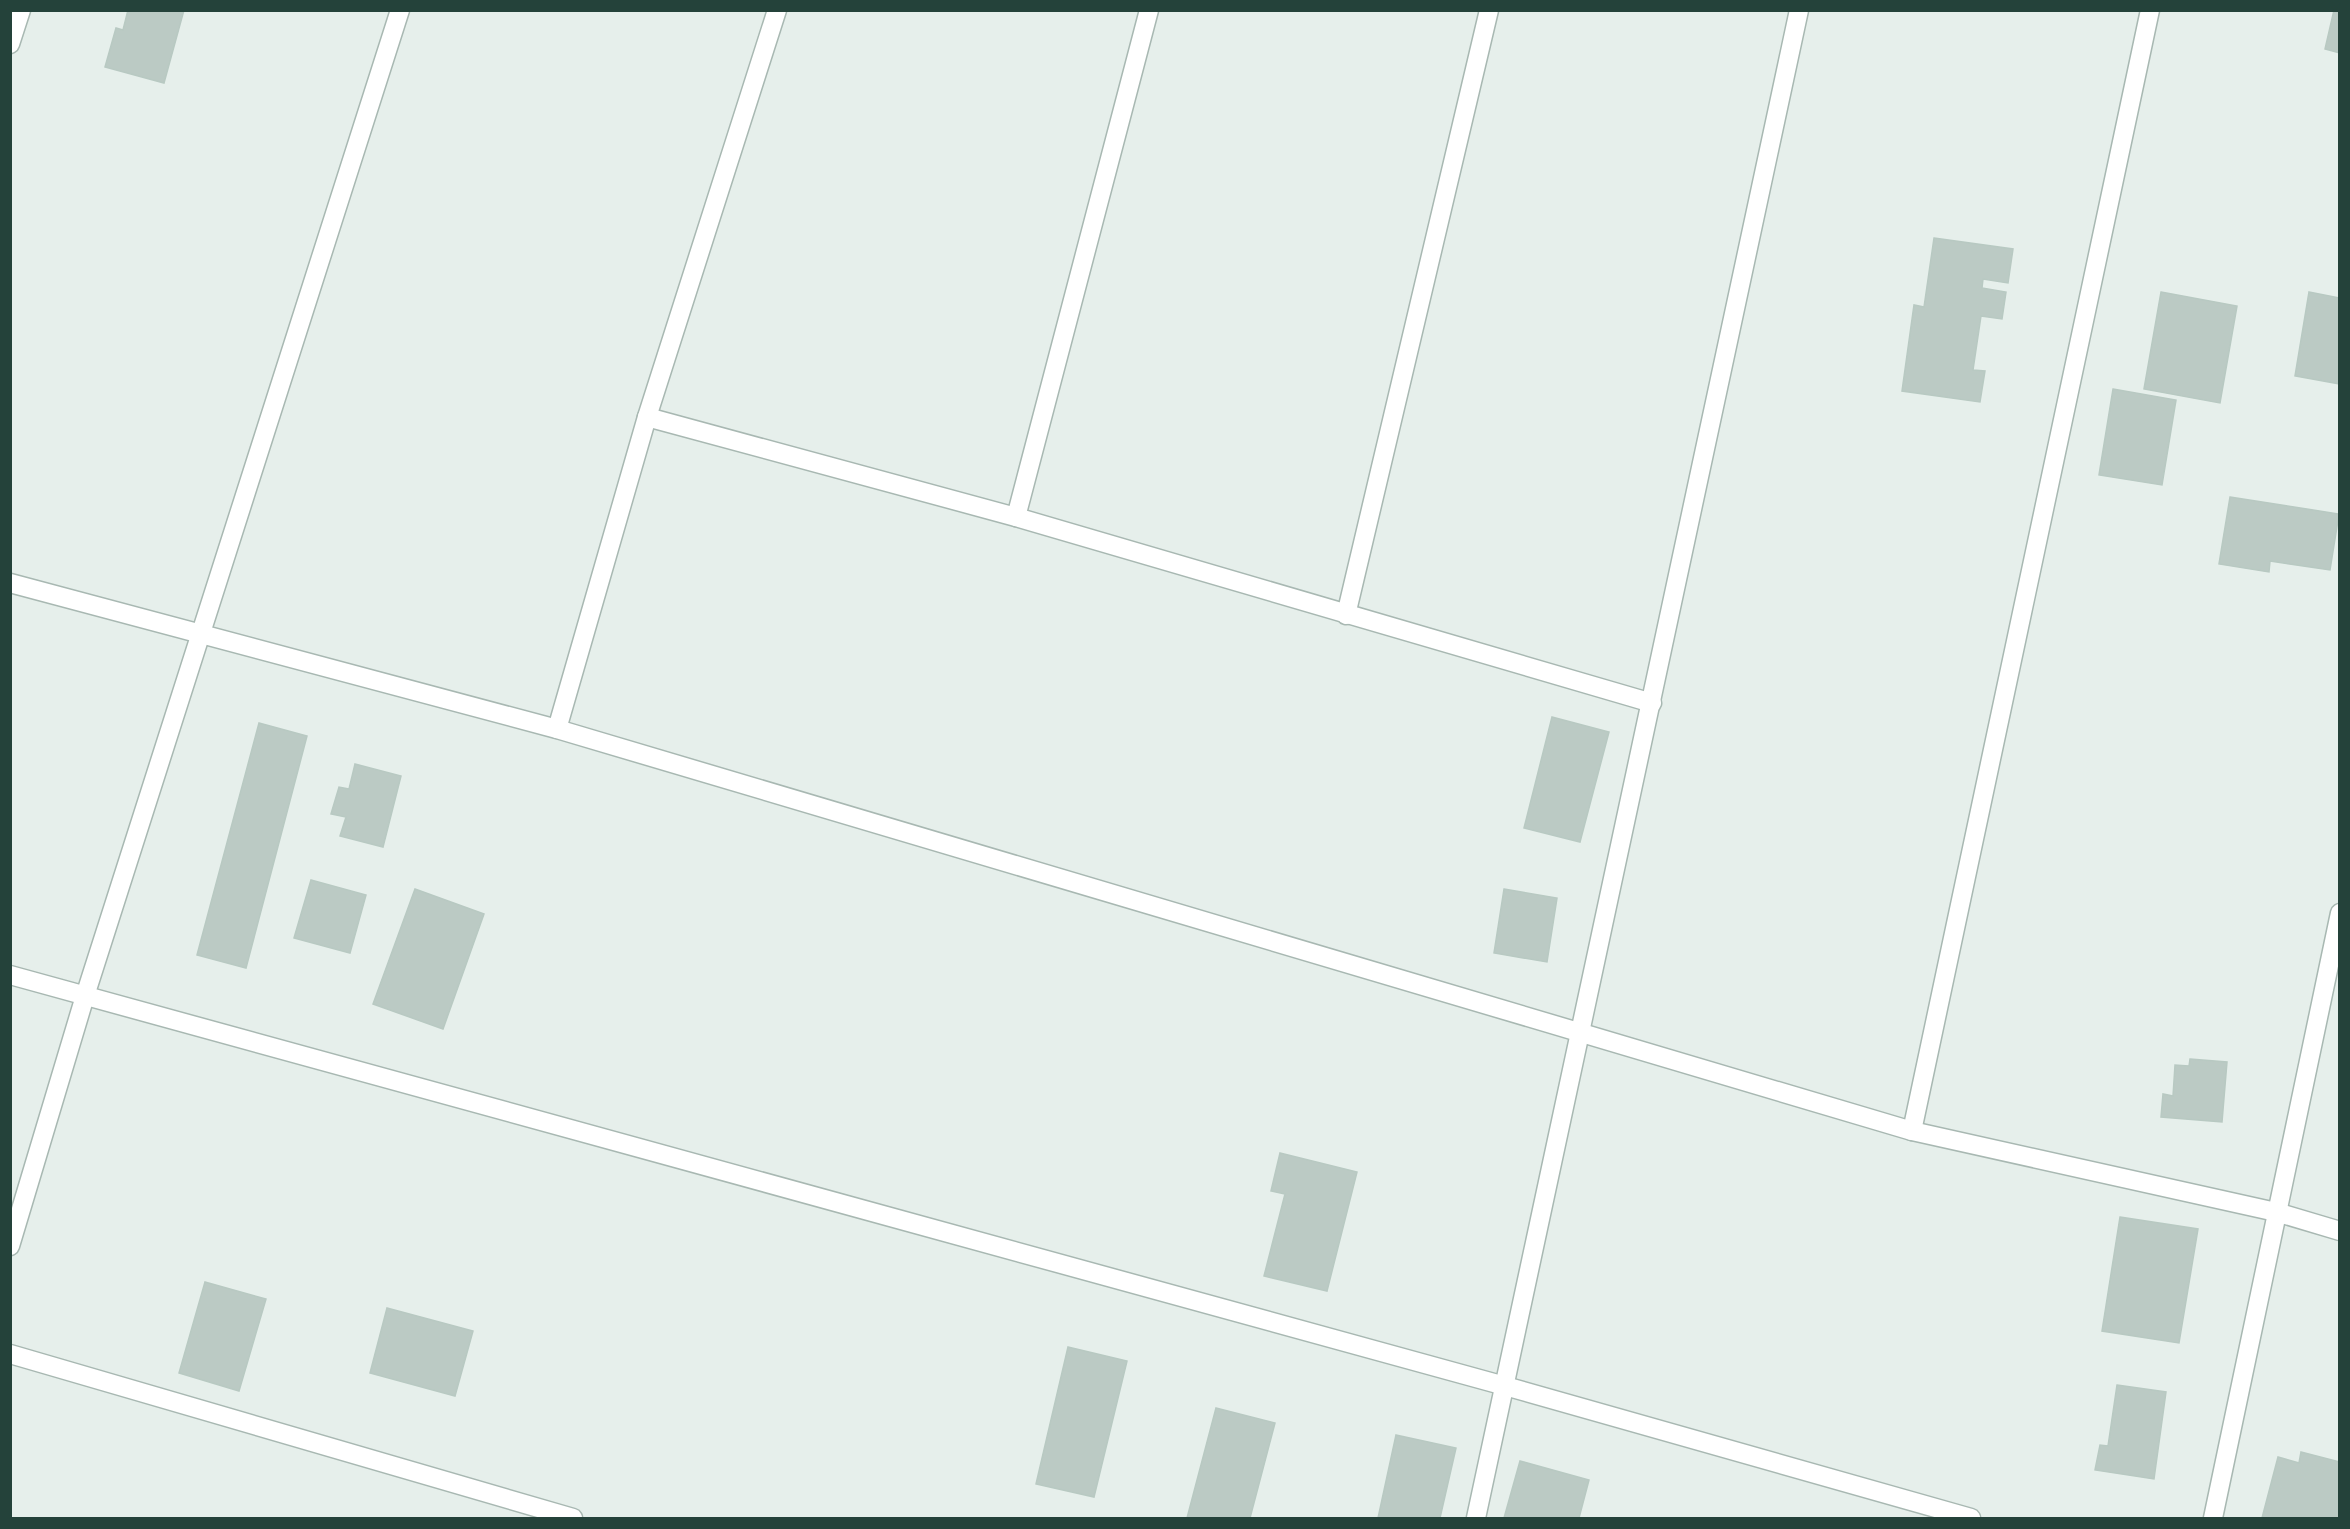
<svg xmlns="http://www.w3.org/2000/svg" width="2350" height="1529" font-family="'Source Sans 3',sans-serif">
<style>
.building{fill:#bbcac4;stroke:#b8c9c2;stroke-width:1.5}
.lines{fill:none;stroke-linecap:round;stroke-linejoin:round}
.minor-casing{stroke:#a8b8b2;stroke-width:21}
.minor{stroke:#fff;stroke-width:18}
</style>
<rect width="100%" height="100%" fill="#e6efeb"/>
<g class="building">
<path d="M128,10H184L164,83L105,67L116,28L123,30Z"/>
<path d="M2334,10H2340V53L2325,49Z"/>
<path d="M1934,238L2013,249L2008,283L1983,279L1982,288L2006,292L2002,319L1981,316L1973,370L1985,371L1980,402L1902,391L1914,305L1924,307Z"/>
<path d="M2161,292L2237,306L2220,403L2144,389Z"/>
<path d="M2309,292L2340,298V384L2295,376Z"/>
<path d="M2113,389L2176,400L2162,485L2099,475Z"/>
<path d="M2230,497L2339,514L2330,570L2270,561L2269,572L2219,564Z"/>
<path d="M1552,717L1609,732L1580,842L1524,828Z"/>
<path d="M259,723L307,736L246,968L197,955Z"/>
<path d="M355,764L401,776L383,847L340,836L346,817L331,814L339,787L349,789Z"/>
<path d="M311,880L366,895L350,953L294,938Z"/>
<path d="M415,889L484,914L443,1029L373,1004Z"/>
<path d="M1504,889L1557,898L1547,962L1494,953Z"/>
<path d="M2190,1059L2227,1062L2222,1122L2161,1117L2163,1094L2173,1096L2175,1065L2189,1066Z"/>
<path d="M1280,1153L1357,1172L1327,1291L1264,1276L1285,1194L1271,1191Z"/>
<path d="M2120,1217L2198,1229L2179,1343L2102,1331Z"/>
<path d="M205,1282L266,1299L239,1391L179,1373Z"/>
<path d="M387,1308L473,1331L455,1396L370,1373Z"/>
<path d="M1068,1347L1127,1361L1094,1497L1036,1484Z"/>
<path d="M2117,1385L2166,1392L2154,1479L2095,1470L2100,1445L2108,1446Z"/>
<path d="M1216,1408L1275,1423L1250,1518H1187Z"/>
<path d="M1396,1435L1456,1448L1440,1518H1378Z"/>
<path d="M2301,1452L2340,1462V1518H2262L2278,1457L2299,1463Z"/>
<path d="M1520,1461L1589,1480L1579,1518H1504Z"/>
</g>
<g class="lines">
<g class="minor-casing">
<g id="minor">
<path d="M10,44L21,10"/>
<path d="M647,417L1016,517L1652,703"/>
<path d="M1016,517L1149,10"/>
<path d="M10,583L557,729L1912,1131L2276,1212L2340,1231"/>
<path d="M1346,615L1489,10"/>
<path d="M557,729L647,417L777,10"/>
<path d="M10,975L1505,1386L1971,1518"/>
<path d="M1912,1131L2150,10"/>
<path d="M10,1246L85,996L400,10"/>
<path d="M10,1354L573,1518"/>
<path d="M1476,1518L1799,10"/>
<path d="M2213,1518L2340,913"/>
</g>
</g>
<use href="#minor" class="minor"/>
</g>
<rect width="2350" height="1529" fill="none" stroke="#24423a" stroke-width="24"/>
</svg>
